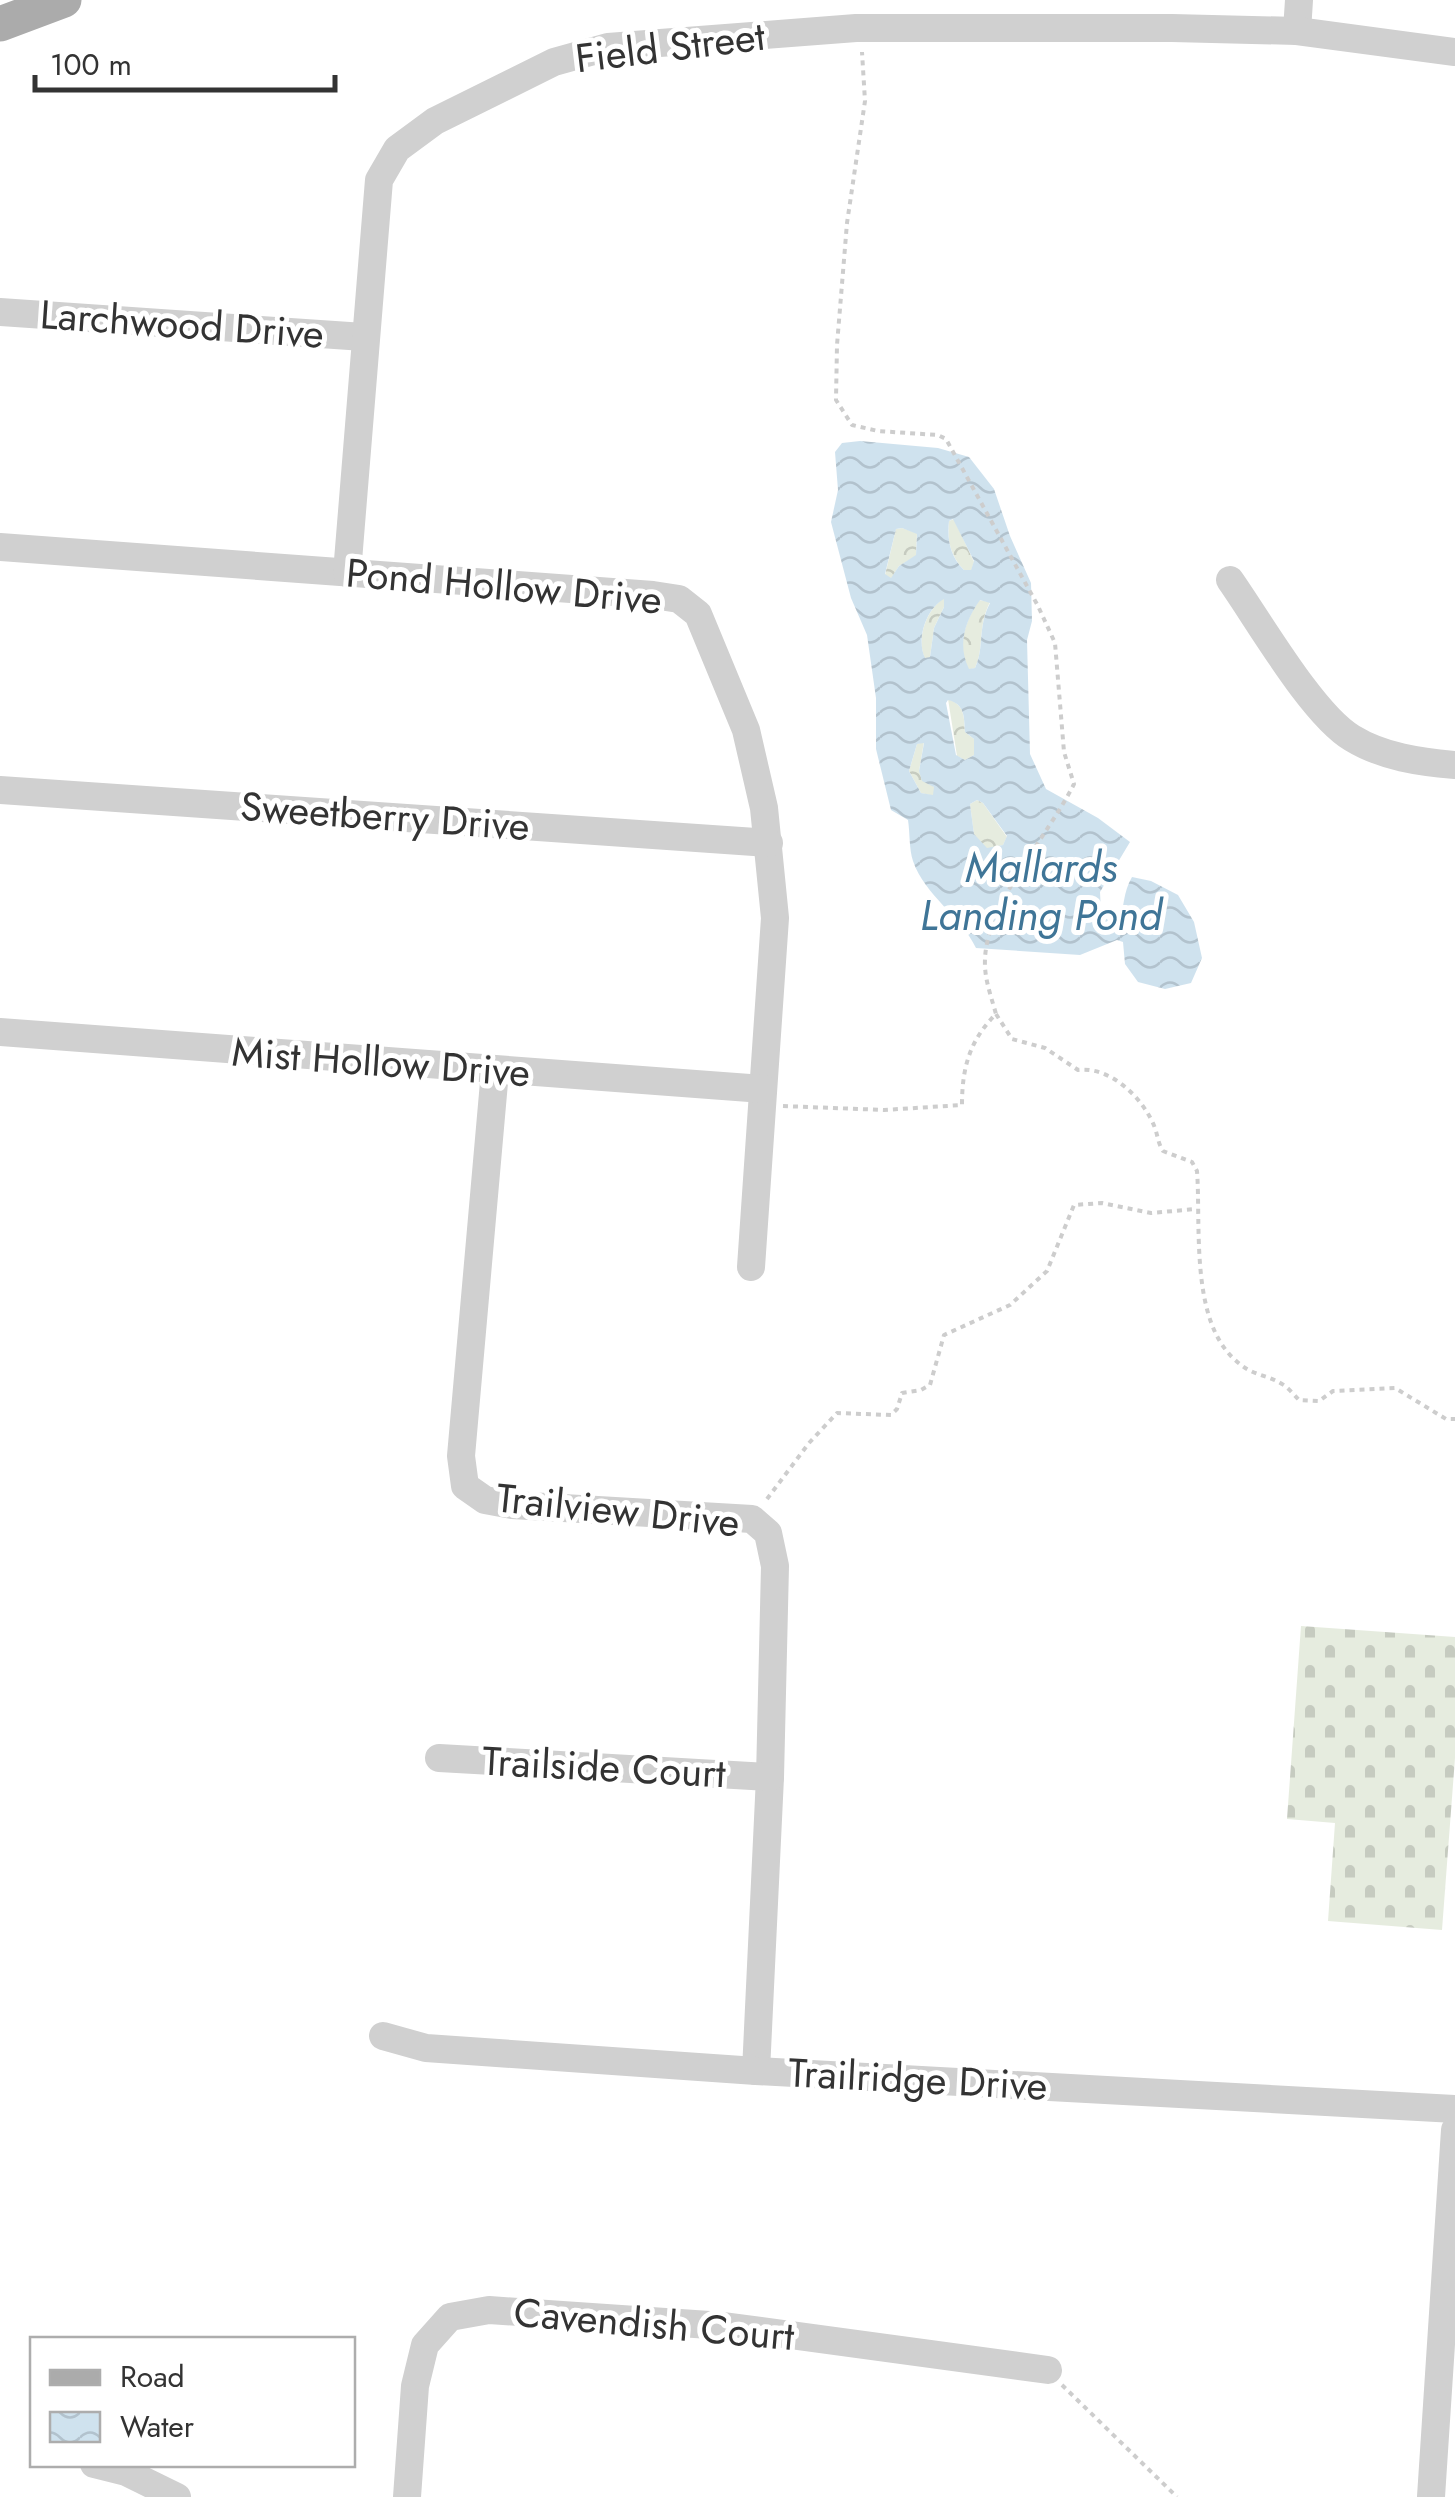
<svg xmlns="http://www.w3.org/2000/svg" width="1455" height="2497" font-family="Jost,sans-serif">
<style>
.forest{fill:url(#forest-crowns)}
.cemetery{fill:url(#cemetery-stones)}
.water{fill:url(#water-waves);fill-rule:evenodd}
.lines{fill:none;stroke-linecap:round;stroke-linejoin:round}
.path{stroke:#cdcdcd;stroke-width:4;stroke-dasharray:5 5;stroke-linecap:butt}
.minor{stroke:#d0d0d0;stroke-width:28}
.major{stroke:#ababab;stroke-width:35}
.labels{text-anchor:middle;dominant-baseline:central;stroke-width:10;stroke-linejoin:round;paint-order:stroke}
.street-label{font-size:40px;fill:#333;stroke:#fff}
.water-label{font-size:42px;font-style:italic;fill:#3f7597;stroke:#fff}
</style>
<defs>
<pattern id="forest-crowns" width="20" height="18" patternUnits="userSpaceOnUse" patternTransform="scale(2.5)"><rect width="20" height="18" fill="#e6ecdf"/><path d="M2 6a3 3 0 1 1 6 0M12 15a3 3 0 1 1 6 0" fill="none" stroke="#c6cbc0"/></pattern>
<pattern id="cemetery-stones" width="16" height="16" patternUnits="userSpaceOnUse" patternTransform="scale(2.5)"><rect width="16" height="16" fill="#e6ecdf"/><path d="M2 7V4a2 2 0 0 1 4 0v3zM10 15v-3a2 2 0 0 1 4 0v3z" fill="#c6cbc0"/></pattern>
<pattern id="water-waves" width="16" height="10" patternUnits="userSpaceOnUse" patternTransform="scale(2.5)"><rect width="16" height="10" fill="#cfe2ee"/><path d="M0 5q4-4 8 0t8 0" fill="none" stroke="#b2c2cd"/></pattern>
</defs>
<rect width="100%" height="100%" fill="#fff"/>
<g class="forest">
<path d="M954,519L974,562L971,571L964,570C950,556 947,540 949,521Z"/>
<path d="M902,528L917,533L916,556L899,566L891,579L885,575L896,529Z"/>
<path d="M944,598V607L934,628L930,657L925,659C916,638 926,610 944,598Z"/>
<path d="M979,600L990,602C977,628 985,646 975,668L968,670C957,644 965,622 979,600Z"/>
<path d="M948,699C965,705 964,717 965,732L974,739V755L965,760L957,756Z"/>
<path d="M924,742L919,771L934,787V796L921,793L909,771L917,744Z"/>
<path d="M977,800L983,803L1007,837L1003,845L987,849L974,835L970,804Z"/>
</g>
<path class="cemetery" d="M1301,1626L1455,1637V1758L1442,1930L1328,1921L1335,1823L1287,1819Z"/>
<path class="water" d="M860,441L938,448L969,457L994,489L1010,536L1031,583L1032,621L1027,640L1030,754L1046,789L1098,818L1130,842L1100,892L1101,912L1112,925H1119C1124,908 1123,892 1132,877L1151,881L1178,895L1194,922L1202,958L1191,983L1165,989L1138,982L1125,964L1123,942L1117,940L1080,955L976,948C961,916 925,896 913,861C909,850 910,833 908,820L891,810L876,749V698L867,635L851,598L831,522L838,490L835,452L842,443ZM953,519L974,561L971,570H964C950,556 947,540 949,521ZM902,528L917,534L916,555L899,566L891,578L885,574L896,529ZM944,599V607L934,628L930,657L925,658C916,639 926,609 944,599ZM980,600L990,603C977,628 985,646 975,668L969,669C957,645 965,621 980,600ZM948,700C965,704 964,717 965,732L974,739V755L965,760L956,755L946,703ZM924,743L919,771L922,781L934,787L933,795L921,793L909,771L917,744ZM977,800L983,803L1007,836L1003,845L987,848L974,834L970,804Z"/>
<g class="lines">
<g class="path">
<path d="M996,1014L1012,1039L1045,1048L1078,1070C1111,1066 1144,1099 1155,1128C1158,1137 1158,1143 1163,1151L1192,1162L1197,1171C1201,1225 1190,1318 1234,1359C1253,1377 1264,1373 1282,1384C1288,1387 1294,1395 1299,1400L1319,1401L1333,1391L1395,1388L1446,1419H1455"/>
<path d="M783,1106L884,1110L962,1105C962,1067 970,1040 996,1014C991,996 984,978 985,959C987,903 1048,836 1074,784L1064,752L1055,643L1038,606L946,439L938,435L878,431L852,425L836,400L837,345L847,223L865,101L862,52"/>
<path d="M767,1499L809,1443L837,1413L891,1415L897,1409L902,1393L921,1390L930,1385L944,1335L1010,1305L1047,1271L1074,1205L1102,1203L1151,1213L1196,1209"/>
<path d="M1062,2385L1177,2497"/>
</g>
<g class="minor">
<path d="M1297,31L1299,0"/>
<path d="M0,312L364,337"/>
<path d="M0,547L653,595L679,599L698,614L746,730L764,808L775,918L751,1267"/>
<path d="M347,573L379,180L397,149L435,121L554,62L608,47L856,28H1172L1297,31L1455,52"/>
<path d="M1230,580C1259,621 1312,714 1352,738C1383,757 1420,762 1455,765"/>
<path d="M0,790L769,843"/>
<path d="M0,1032L763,1089"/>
<path d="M495,1071L461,1456L465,1486L485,1500L512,1505L752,1519L768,1533L775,1566L770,1777L756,2071"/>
<path d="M439,1758L770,1777"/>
<path d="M383,2036L426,2048L756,2071L1455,2109"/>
<path d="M94,2464L126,2472L177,2497"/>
<path d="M407,2497L415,2386L425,2345L450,2317L489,2310L724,2326L1048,2370"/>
<path d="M1431,2497L1455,2130"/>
</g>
<path class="major" d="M0,24L64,0"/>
</g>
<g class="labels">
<g class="street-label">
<text transform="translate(670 47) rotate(-7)">Field Street</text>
<text transform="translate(182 324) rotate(4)">Larchwood Drive</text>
<text transform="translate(504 586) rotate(5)">Pond Hollow Drive</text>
<text transform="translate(385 816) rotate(4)">Sweetberry Drive</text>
<text transform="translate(381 1062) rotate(4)">Mist Hollow Drive</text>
<text transform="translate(618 1510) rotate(6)">Trailview Drive</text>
<text transform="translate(604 1767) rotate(3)">Trailside Court</text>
<text transform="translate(918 2079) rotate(3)">Trailridge Drive</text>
<text transform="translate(654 2324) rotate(5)">Cavendish Court</text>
</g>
<g class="water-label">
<text x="1041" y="867">Mallards<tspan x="1041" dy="48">Landing Pond</tspan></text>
</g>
</g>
<rect x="30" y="2337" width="325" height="130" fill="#ffffff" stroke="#adadad" stroke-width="2.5"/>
<rect x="50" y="2370" width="50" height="15" fill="#ababab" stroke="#adadad" stroke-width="2.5"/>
<text x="120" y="2387" font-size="30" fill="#333333">Road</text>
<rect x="50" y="2412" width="50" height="30" fill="url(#water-waves)" stroke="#adadad" stroke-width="2.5"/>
<text x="120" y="2437" font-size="30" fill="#333333">Water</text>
<path d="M35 75v15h300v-15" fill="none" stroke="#333333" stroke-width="5"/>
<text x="50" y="75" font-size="30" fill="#333333" stroke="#ffffff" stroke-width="8" paint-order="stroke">100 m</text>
</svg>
